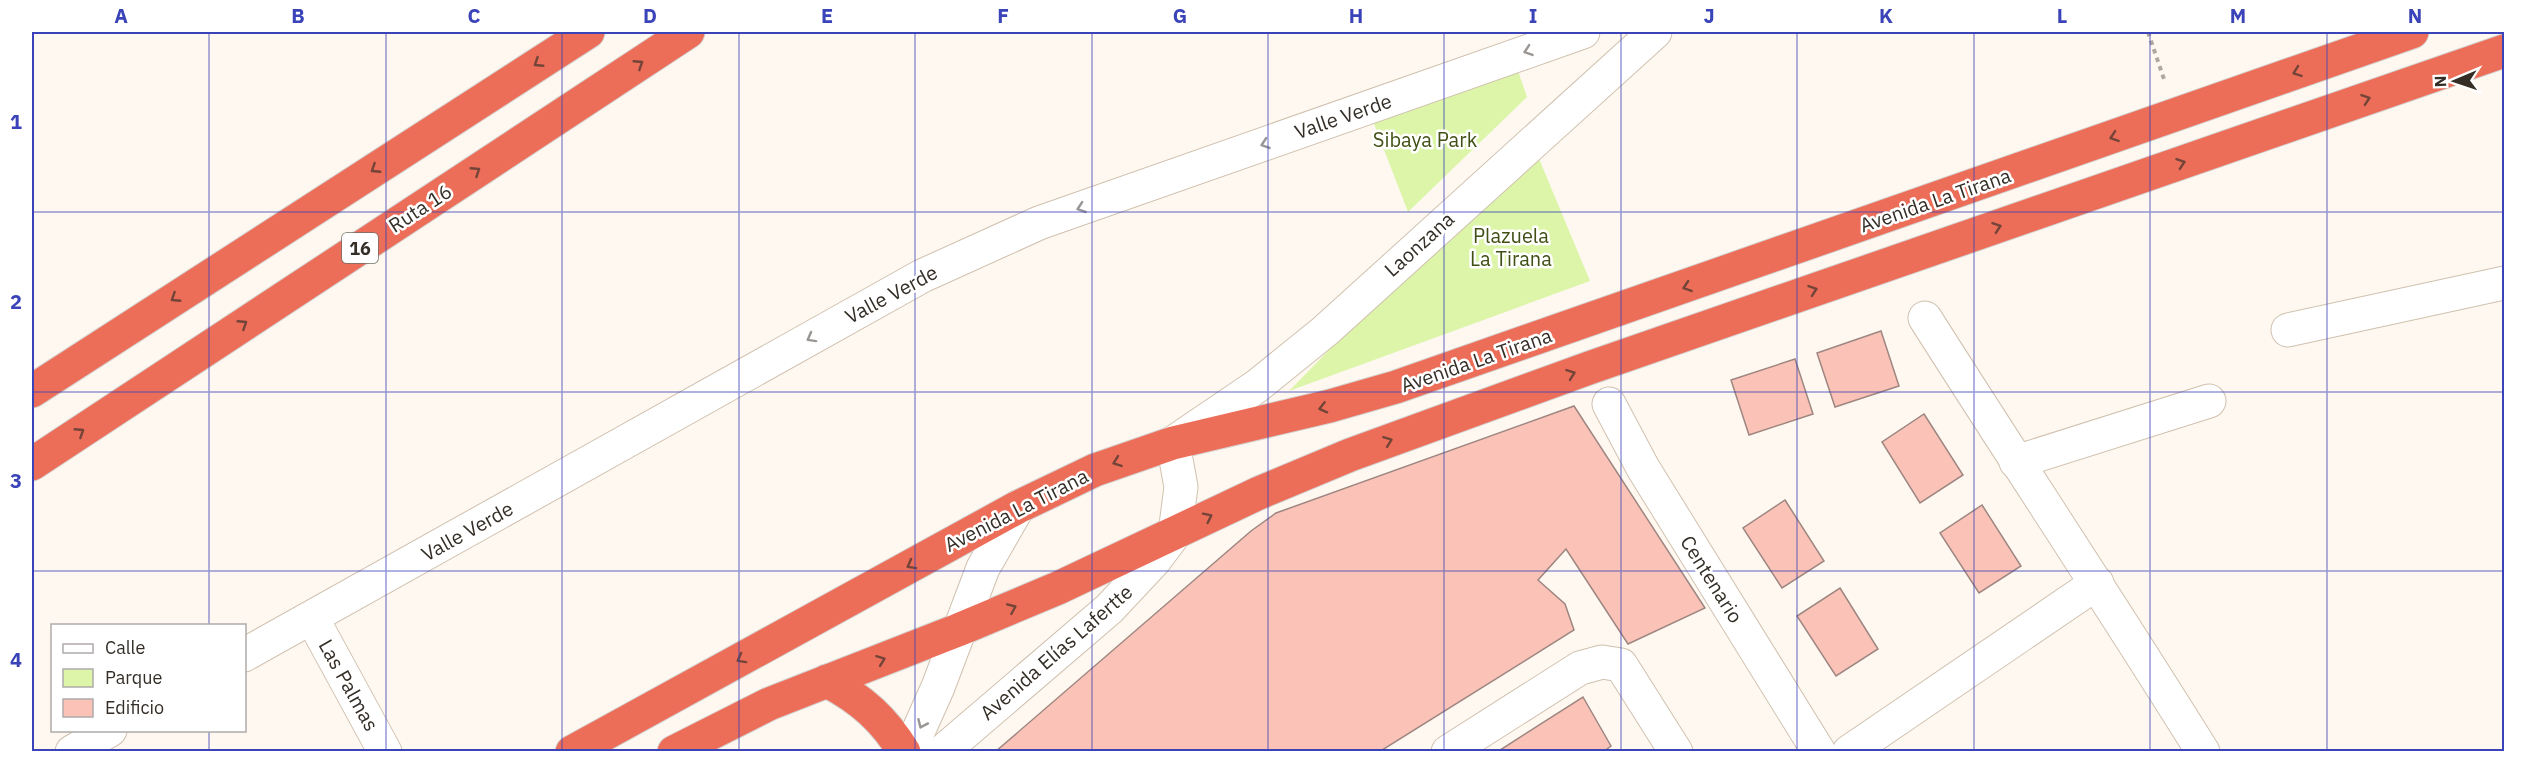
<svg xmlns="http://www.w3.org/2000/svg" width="2536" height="783" font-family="'IBM Plex Sans',sans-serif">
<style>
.green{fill:#dcf5a9}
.building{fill:#fbc3b8;stroke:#9e8681;stroke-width:1.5}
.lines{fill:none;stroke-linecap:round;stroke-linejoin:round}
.minor-casing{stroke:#d0c1af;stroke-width:35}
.highway-casing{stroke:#d6d5d4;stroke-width:35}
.path{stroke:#aea8a1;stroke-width:4;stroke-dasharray:4.5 4.5;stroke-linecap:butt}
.minor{stroke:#fff;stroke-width:33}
.highway{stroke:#ec6e59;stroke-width:33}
.oneway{stroke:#9a9693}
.oneway2{stroke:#744438}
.grid{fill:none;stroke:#3a43b7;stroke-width:1.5;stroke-opacity:0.55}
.labels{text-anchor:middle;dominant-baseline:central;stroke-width:5;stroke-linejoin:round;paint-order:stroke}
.shield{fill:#fff;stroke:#716d68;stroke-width:1.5}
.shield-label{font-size:18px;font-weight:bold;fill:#342e27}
.street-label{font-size:20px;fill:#342e27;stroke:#fff}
.park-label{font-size:20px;fill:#415116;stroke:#fff}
.neatline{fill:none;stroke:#3a43b7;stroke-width:2}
.grid-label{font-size:20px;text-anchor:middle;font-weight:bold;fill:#3a43b7}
</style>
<rect width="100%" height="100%" fill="#fef8f0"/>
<g class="green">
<path d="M1515,62L1527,97L1408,212L1371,116Z"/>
<path d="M1532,142L1590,281L1289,391Z"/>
</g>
<g class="building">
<path d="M1881,331L1899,386L1835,407L1817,353Z"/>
<path d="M1795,359L1813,414L1749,435L1731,380Z"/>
<path d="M1574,406L1705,608L1628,644L1566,549L1538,580L1565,604L1574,630L1379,752H995L1251,531L1276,513Z"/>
<path d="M1924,414L1963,475L1920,503L1882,442Z"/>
<path d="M1785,500L1824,561L1782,588L1743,528Z"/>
<path d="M1982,505L2021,566L1979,593L1940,533Z"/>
<path d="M1840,588L1878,649L1836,676L1797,616Z"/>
<path d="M1583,697L1611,746L1603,752H1497Z"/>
</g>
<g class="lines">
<g class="minor-casing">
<g id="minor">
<path d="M1925,318C2017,463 2112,606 2203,752"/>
<path d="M2288,330L2504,283"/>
<path d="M1609,404L1643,468L1819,752"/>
<path d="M2016,462L2209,401"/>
<path d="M312,618L385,752"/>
<path d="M244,655L922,276L1039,223L1583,32"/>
<path d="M72,752L110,730"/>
<path d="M909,752L938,687L983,568L1018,507"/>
<path d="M942,752L1109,609L1154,561L1175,533L1181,487L1173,443L1257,386L1325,331L1655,32"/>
<path d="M1448,752L1580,668L1602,662L1621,665L1676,752"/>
<path d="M1849,752L2097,583"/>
</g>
</g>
<g class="highway-casing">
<g id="highway">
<path d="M32,391L588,32"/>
<path d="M32,464L688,32"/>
<path d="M827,681C861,699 884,719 904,752"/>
<path d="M572,752L1018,507L1095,470L1173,443L1330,406L1396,387L2412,32"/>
<path d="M674,752L769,704L958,630L1058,588L1259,493L1350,455L1589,368L2504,51"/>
</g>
</g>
<path class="path" d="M2148,32L2165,82"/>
<use href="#minor" class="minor"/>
<use href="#highway" class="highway"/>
</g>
<defs><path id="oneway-chevron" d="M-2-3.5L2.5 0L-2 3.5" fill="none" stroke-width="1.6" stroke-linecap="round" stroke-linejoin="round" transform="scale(1.5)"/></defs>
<g class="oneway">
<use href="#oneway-chevron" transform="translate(1528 51) rotate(161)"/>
<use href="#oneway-chevron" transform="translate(1265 144) rotate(161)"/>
<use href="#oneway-chevron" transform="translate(1081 208) rotate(161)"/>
<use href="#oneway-chevron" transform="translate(811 338) rotate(151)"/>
<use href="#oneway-chevron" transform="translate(922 724) rotate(114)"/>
</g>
<g class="oneway2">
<use href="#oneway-chevron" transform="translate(538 63) rotate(147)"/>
<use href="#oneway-chevron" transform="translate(639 64) rotate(-33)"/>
<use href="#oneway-chevron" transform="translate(2297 72) rotate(160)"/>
<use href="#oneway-chevron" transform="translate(2366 99) rotate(-19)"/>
<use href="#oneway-chevron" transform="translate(2114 137) rotate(161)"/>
<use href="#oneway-chevron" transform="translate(2181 163) rotate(-19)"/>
<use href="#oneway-chevron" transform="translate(375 169) rotate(147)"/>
<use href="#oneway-chevron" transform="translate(476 171) rotate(-33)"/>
<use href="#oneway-chevron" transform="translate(1997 227) rotate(-19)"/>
<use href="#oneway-chevron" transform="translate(1687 287) rotate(161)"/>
<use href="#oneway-chevron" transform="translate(1813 290) rotate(-19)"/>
<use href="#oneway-chevron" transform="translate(175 298) rotate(147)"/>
<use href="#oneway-chevron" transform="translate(243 324) rotate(-33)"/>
<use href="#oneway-chevron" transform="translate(1571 374) rotate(-20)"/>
<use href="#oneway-chevron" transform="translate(1323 408) rotate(166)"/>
<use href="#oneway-chevron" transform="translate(80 432) rotate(-33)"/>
<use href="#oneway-chevron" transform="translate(1388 441) rotate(-21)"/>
<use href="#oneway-chevron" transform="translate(1117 462) rotate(160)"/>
<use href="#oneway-chevron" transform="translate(1208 517) rotate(-26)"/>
<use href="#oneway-chevron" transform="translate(911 565) rotate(151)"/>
<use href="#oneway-chevron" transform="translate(1012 608) rotate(-23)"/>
<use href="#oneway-chevron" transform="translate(741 659) rotate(151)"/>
<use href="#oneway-chevron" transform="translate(881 660) rotate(-21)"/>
</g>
<path class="grid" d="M209,32V626M386,32V752M562,32V752M739,32V752M915,32V752M1092,32V752M1268,32V752M1444,32V752M1621,32V752M1797,32V752M1974,32V752M2150,32V752M2327,32V752M32,212H2504M32,392H2504M32,571H2504M209,730V752"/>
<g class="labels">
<rect class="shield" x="342" y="233" width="36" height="30" rx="4.5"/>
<g class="shield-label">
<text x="360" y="248">16</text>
</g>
<g class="street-label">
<text transform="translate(1343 116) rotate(-19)">Valle Verde</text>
<text transform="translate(1935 200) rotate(-19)">Avenida La Tirana</text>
<text transform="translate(420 208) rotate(-33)">Ruta 16</text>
<text transform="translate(1419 244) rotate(-42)">Laonzana</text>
<text transform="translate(891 294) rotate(-28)">Valle Verde</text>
<text transform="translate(1476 360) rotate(-19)">Avenida La Tirana</text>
<text transform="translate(1016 510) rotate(-27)">Avenida La Tirana</text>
<text transform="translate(467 531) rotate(-29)">Valle Verde</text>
<text transform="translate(1712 579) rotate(58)">Centenario</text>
<text transform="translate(1056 652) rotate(-41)">Avenida Elías Lafertte</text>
<text transform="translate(349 685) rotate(61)">Las Palmas</text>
</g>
<g class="park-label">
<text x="1425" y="139">Sibaya Park</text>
<text x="1511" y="235">Plazuela<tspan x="1511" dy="23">La Tirana</tspan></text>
</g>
</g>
<rect width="2536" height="783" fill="none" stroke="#ffffff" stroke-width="66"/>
<rect x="51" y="624" width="195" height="108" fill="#ffffff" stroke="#aeaba9" stroke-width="1.5"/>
<rect x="63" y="644" width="30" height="9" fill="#ffffff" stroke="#aeaba9" stroke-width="1.5"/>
<text x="105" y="654" font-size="18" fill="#342e27">Calle</text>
<rect x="63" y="669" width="30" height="18" fill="#dcf5a9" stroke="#aeaba9" stroke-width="1.5"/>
<text x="105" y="684" font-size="18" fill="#342e27">Parque</text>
<rect x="63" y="699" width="30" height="18" fill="#fbc3b8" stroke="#aeaba9" stroke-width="1.5"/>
<text x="105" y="714" font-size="18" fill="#342e27">Edificio</text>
<g transform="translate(2455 81) rotate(268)" stroke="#ffffff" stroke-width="4.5" paint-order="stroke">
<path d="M0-4.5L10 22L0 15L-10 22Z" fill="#342e27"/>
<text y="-9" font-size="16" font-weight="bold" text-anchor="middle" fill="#342e27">N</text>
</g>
<rect x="33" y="33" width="2470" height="717" class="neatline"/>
<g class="grid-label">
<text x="121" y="23">A</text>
<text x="298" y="23">B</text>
<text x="474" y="23">C</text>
<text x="650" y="23">D</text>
<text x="827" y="23">E</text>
<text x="1003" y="23">F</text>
<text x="1180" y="23">G</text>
<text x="1356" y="23">H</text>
<text x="1533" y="23">I</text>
<text x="1709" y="23">J</text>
<text x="1886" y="23">K</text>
<text x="2062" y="23">L</text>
<text x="2238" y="23">M</text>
<text x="2415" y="23">N</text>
<text x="16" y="129">1</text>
<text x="16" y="309">2</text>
<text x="16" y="488">3</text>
<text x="16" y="667">4</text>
</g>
</svg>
